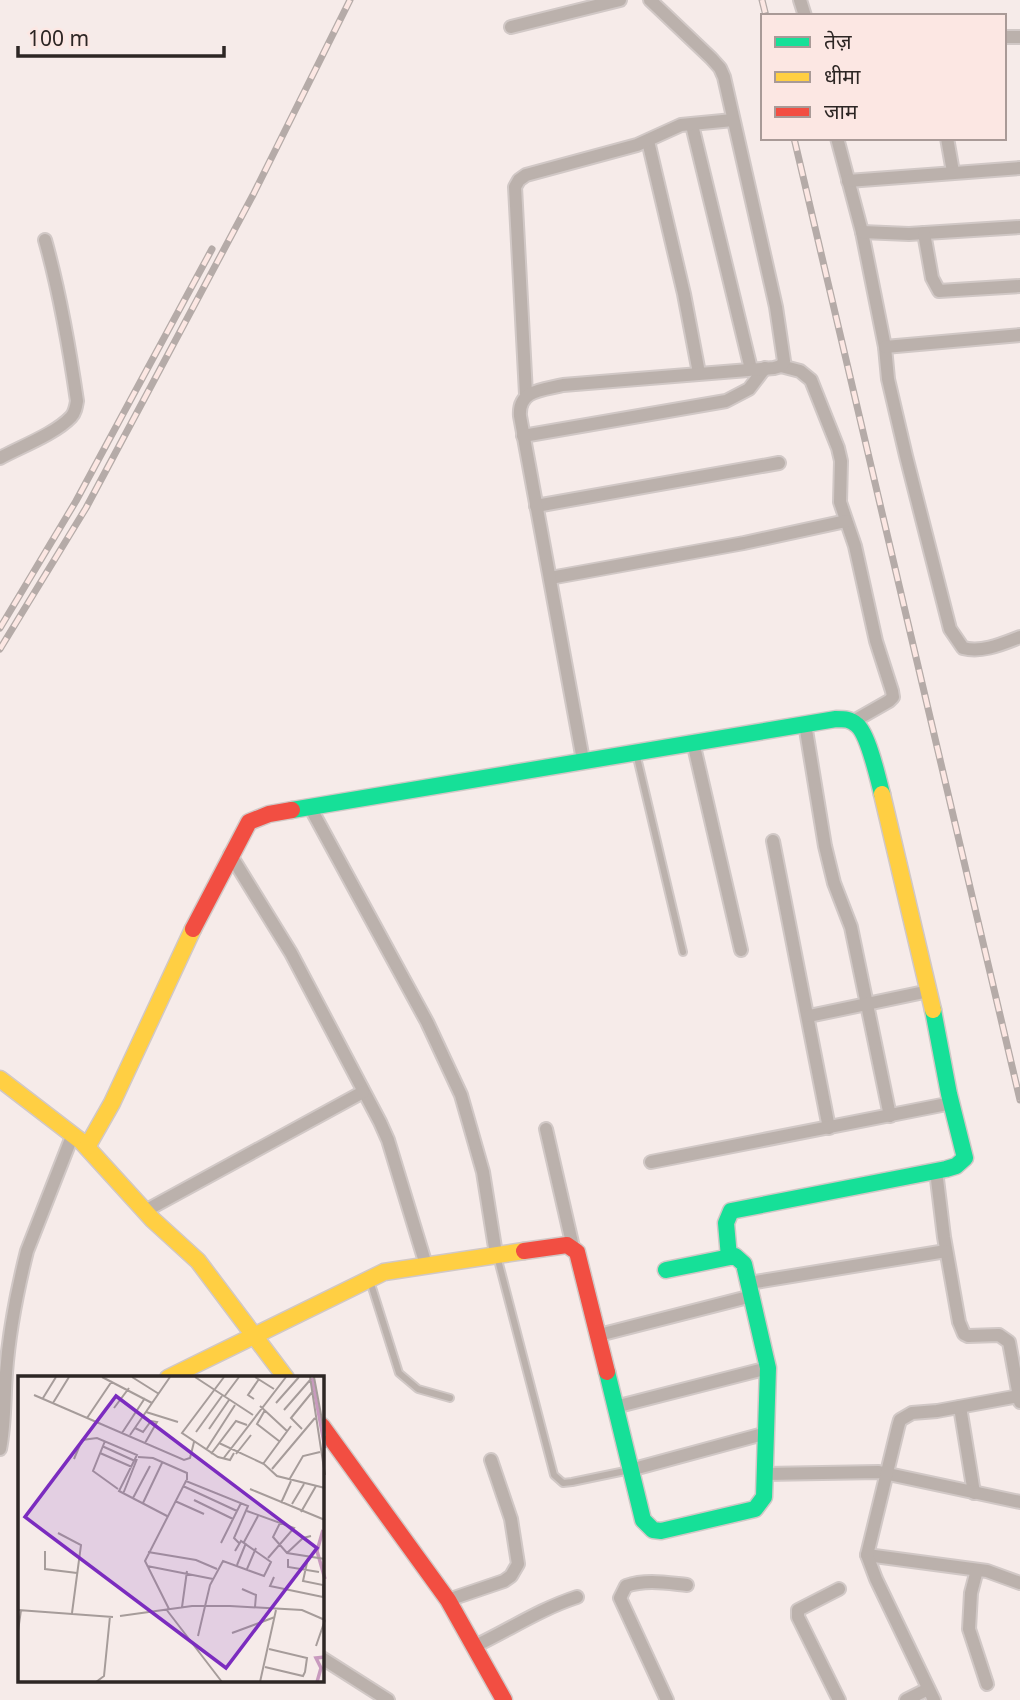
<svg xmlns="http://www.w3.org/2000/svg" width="1020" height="1700" font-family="'Noto Sans','Noto Sans Devanagari',sans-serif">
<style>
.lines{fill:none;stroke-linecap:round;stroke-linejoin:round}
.lane-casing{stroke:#d1c8c6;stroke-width:10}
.street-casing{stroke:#d1c8c6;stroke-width:16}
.fast-casing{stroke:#d1c8c6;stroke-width:19}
.slow-casing{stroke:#d1c8c6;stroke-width:19}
.jam-casing{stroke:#d1c8c6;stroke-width:19}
.lane{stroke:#bbb1ac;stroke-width:6}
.street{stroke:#bbb1ac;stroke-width:12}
.fast{stroke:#16e098;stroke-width:16}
.slow{stroke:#ffcf43;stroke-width:16}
.jam{stroke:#f24e42;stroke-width:16}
.rail-casing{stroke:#b5aba8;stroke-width:7}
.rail{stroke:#fce7e3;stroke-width:4.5;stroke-dasharray:13;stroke-linecap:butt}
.inset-river{fill:none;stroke:#c89abe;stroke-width:3.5}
.inset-road{fill:none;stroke:#a69c9a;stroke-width:2}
.view{fill:#7b2cbf;fill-opacity:0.15;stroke:#7b2cbf;stroke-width:3.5}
.inset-edge{fill:none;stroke:#2d2624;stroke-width:3.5}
</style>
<rect width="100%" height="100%" fill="#f6ebe9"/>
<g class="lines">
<g class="lane-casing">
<g id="lane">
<path d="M636,753L683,952"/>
<path d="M497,1256L554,1475L563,1483L572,1482L630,1470"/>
<path d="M370,1281L399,1373L418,1389L450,1398"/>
</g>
</g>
<g class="street-casing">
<g id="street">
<path d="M800,0L805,16"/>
<path d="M511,27L620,0"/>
<path d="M1004,37H1020"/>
<path d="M692,125L751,369"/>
<path d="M837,138L862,232L885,347L888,379L906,456L950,629L963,648C982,653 1002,644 1020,637"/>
<path d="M947,138L953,172"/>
<path d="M648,141L684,294L699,373"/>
<path d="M848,181L1020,168"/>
<path d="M862,232L909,234L1020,227"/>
<path d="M924,233L932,278L939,291L1020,286"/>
<path d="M885,347L1020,335"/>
<path d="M781,366L800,371L811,380L838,448L841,461L840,502L855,546L876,641L892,691L893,697L889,701L854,721"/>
<path d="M526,394L515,187L519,180L526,175L637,145L681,125L733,120"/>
<path d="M523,436L726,401L749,389L765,368"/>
<path d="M0,458C20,447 55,434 71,417C75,413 76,407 77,401C69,346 60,293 45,240"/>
<path d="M536,506L779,463"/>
<path d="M550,578L744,543L846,521"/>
<path d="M805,724L825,846L834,883L851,927L890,1116"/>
<path d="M693,742L741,950"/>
<path d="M583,760L520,416C518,390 542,390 563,385L774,368L781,366L784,361L776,307L724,77L720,68L711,58L650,0"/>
<path d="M310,807L427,1022L461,1095L483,1172L496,1254"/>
<path d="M773,841L829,1128"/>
<path d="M230,854L291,953L380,1122L388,1140L426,1265"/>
<path d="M809,1016L929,991"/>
<path d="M546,1129L573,1247"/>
<path d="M651,1162L952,1103"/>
<path d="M936,1171L944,1237L959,1322L964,1334L968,1336L999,1335L1009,1342L1020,1402"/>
<path d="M145,1211L363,1092"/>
<path d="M749,1283L946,1251"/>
<path d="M599,1335L752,1296"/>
<path d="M615,1407L768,1368"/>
<path d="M960,1407L974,1493"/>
<path d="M0,1449C5,1424 4,1399 6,1373C9,1332 17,1291 27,1251L73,1134"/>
<path d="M630,1470L767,1433"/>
<path d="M765,1474L879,1472L1020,1502"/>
<path d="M867,1555L987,1571L1020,1583"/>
<path d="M977,1570L971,1593L969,1629L987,1684"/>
<path d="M839,1589L798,1610V1617L839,1700"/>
<path d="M448,1600L504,1581L511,1576L518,1564L511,1519L491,1460"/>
<path d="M475,1646C509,1630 540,1609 577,1597"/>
<path d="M322,1658L388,1700"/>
<path d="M667,1700L620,1598L626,1586C646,1579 667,1583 687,1585"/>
<path d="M906,1700L928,1689"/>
<path d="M934,1700L876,1579L867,1555L898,1427L900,1420L912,1413L937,1411L1019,1396"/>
</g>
</g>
<g class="fast-casing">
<g id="fast">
<path d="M292,810L836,719C845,719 850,719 857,725C868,734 878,778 882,794"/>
<path d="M729,1257L726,1223L731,1211L946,1169L956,1166L965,1158L949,1094L933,1010"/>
<path d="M607,1372L643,1520L653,1530L661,1531L755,1509L764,1497L768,1368L744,1264L735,1256L666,1270"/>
</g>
</g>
<g class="slow-casing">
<g id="slow">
<path d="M882,794L933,1010"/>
<path d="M0,1079L82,1142L153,1220L198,1261L286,1378"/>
<path d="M87,1147L112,1103L193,929"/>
<path d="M168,1378L384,1272L524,1251"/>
</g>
</g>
<g class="jam-casing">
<g id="jam">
<path d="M193,929L249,822L269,814L292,810"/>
<path d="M524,1251L567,1245L577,1252L607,1372"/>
<path d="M322,1426L448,1600L504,1700"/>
</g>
</g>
<use href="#lane" class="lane"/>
<use href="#street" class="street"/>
<use href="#fast" class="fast"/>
<use href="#slow" class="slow"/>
<use href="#jam" class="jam"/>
<g class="rail-casing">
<g id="rail">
<path d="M762,0L766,16"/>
<path d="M794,138L1020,1100"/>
<path d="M0,628L76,501L212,249"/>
<path d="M0,649L86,508L253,195L350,0"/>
</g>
</g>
<use href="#rail" class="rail"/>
</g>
<g transform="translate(18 1376)">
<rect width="306" height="306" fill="#f6ebe9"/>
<path class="inset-river" d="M294,2L307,72M305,154L299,175L307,203M299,306L303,292L298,282L307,281"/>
<path class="inset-road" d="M84,1L134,27M114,1L141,18M177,1L235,39M206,1L164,57L200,81L212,84L216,77M237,1L256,13M292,1L307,99M296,1L307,60M16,19L166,84L172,82L176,66M206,21L221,1M25,22L38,1M236,23L230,19L241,3M35,27L51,1M258,27L281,1M242,30L269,55M96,32L111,12M247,34L239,48L261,65M266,34L293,3M128,36L160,46M69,42L94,5M117,52L125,56L133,45L139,46L127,67M191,53L211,24M284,53L273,42L295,15M178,56L204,20M104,57L127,22M112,59L152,1M87,65L75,95L100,113M201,67L246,88L259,100L307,112M84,70L117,85M188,74L217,29M82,77L114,91M193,78L218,45L229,49M218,78L233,59M120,81L135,82L169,97V104M56,83L64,64L79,62L119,79L101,115L149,140M205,83L268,1M245,88L273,50M254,93L297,42M271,104L285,80L302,76M165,110L219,135M232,113L307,144M105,118L119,83M115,122L132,90M176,124L215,143M157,125L186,138M125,127L144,87M263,127L273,105M274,128L286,108M229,135L276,152L250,182M283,136L298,110M263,145L255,161L269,177L307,183M40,157L63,169L54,237M226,166L240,140M203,167L223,127M27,175V193L59,197M130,176L178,184L199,193M269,177L285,162L293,160M270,183V191L301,196M219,189L228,167M129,190L195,203M229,193L238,172M256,201L252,210L305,221V209L285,205L290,182M224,213L238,219L237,231M164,231L169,195M148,233L204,306M151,233L127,185L168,105L230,130L216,162L221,167M0,234L95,241M102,240L174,230H212L284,234L307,244M0,255L3,234M214,257L257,241M180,260L192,209L205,185L246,200L253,186L223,165L217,175M298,270L307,244M247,291L285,300L287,296L289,282L251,273M78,306L86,300L92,240M242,306L258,234"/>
<path class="view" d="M98,20L299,172L208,292L7,141Z"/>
<rect width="306" height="306" class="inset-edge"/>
</g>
<rect x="761" y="14" width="245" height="126" fill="#fce7e3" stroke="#a99a97" stroke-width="2"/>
<rect x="775" y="37" width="35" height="10" fill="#16e098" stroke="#a99a97" stroke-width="2"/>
<text x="824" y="49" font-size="21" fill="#2d2624">तेज़</text>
<rect x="775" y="72" width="35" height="10" fill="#ffcf43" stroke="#a99a97" stroke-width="2"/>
<text x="824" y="84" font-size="21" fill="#2d2624">धीमा</text>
<rect x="775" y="107" width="35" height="10" fill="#f24e42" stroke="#a99a97" stroke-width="2"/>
<text x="824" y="119" font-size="21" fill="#2d2624">जाम</text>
<path d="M18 46v10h206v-10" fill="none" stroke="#2d2624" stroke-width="3.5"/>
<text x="28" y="46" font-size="21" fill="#2d2624" stroke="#fce7e3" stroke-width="5" paint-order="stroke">100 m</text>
</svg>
